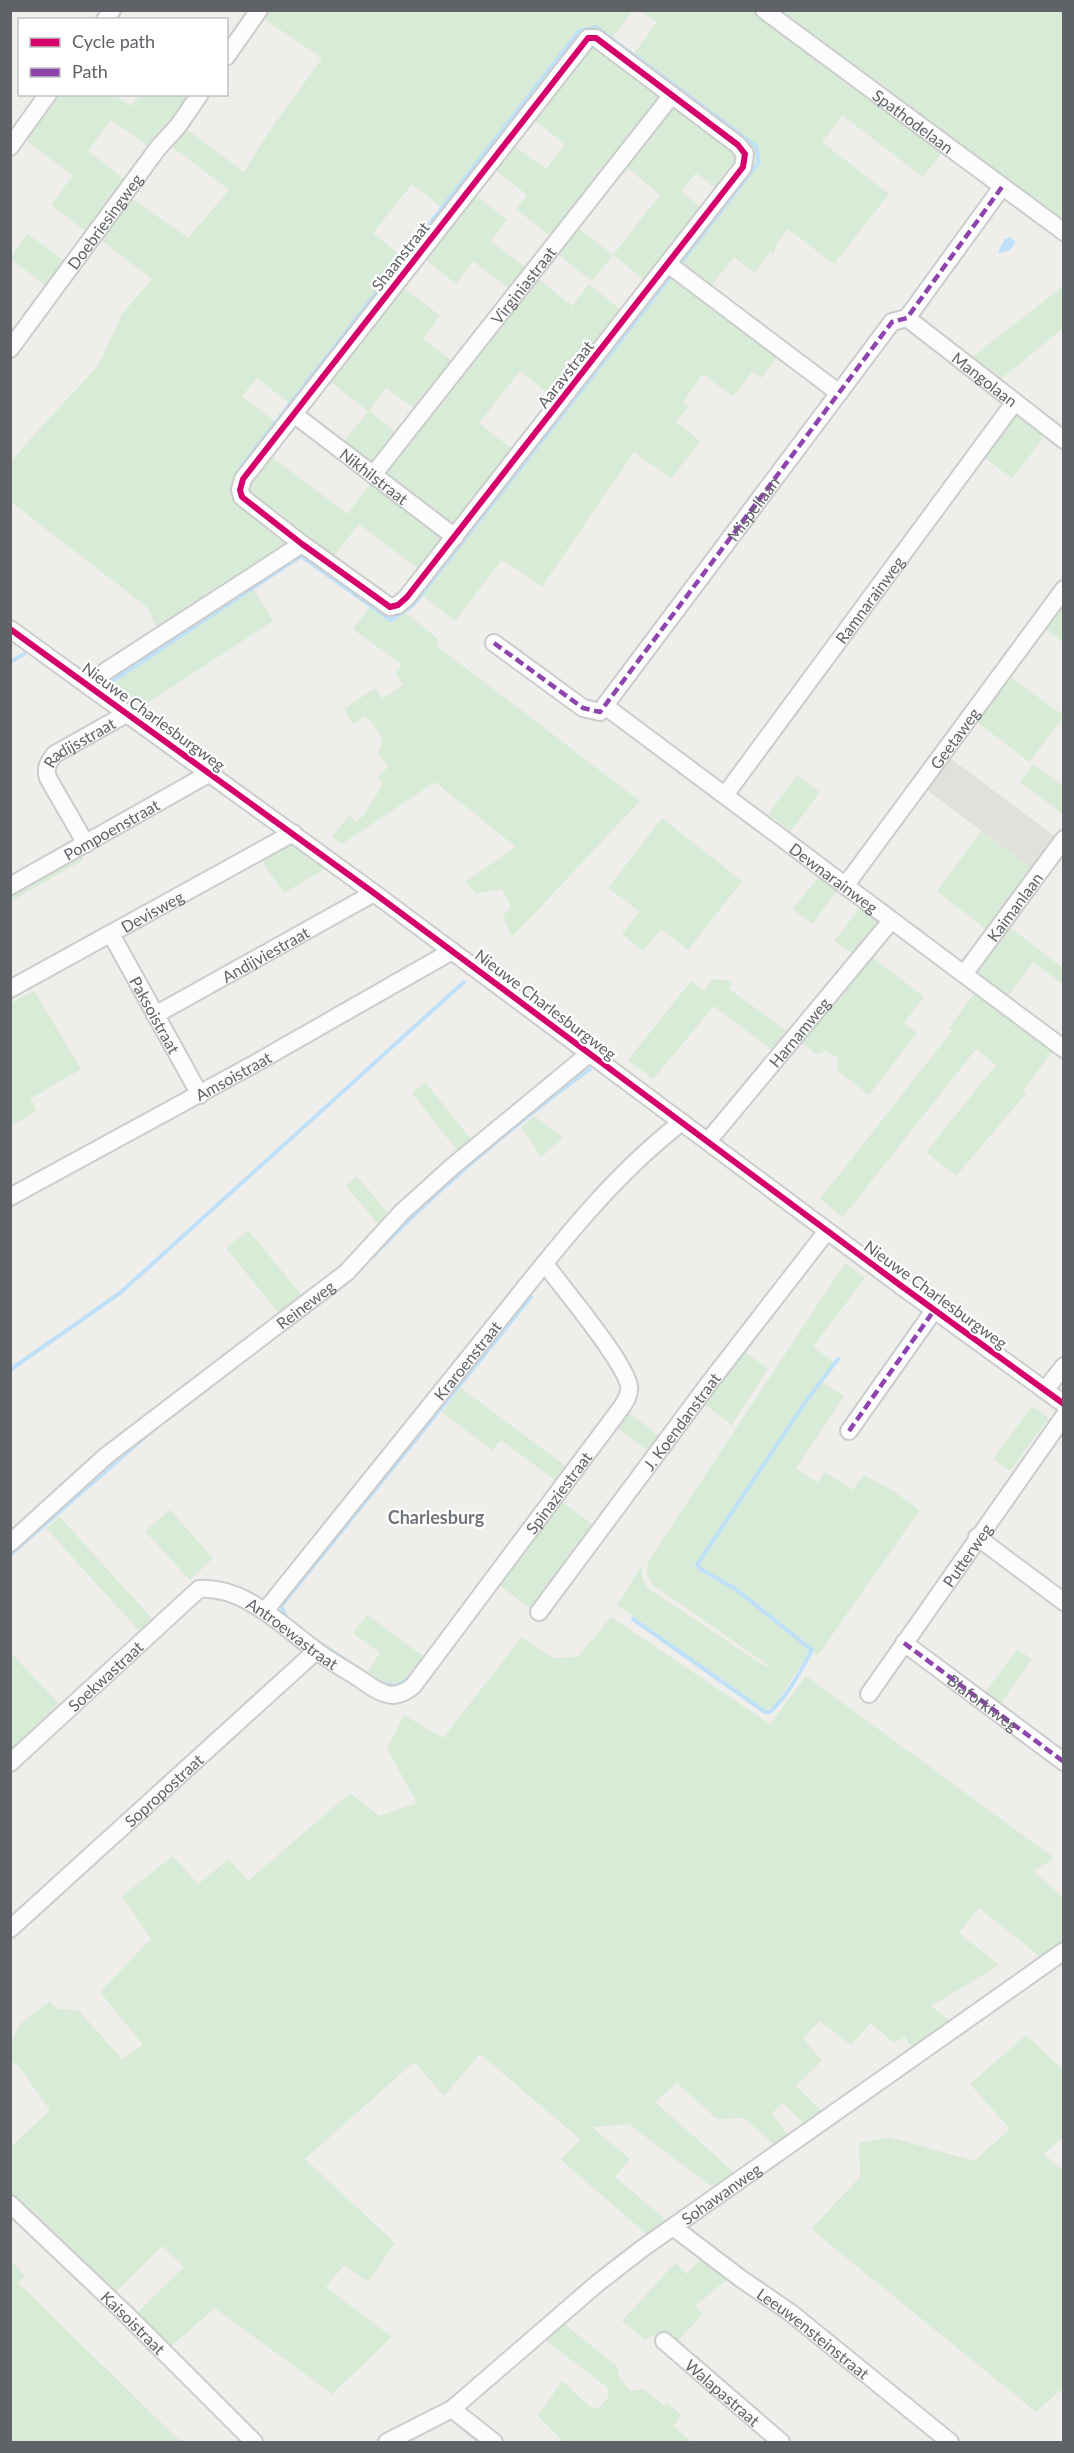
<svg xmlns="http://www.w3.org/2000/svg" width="1074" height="2453" font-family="Lato,sans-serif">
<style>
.education{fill:#e2e0da}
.green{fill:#d8ebd6}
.water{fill:#bfe0f9}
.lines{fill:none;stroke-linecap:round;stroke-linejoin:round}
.stream{stroke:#bfe0f9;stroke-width:4}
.minor-casing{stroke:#cbcccc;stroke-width:20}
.minor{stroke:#fdfcfc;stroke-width:16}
.quiet{stroke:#8e44ad;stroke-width:4.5;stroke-dasharray:9 4.5;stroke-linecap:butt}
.cycleway-casing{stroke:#fff;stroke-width:10}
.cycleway{stroke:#d6006c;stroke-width:6}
.labels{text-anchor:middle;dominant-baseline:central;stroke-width:4.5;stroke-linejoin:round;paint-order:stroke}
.street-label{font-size:16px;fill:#5f6368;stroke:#fff}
.neighbourhood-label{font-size:18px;font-weight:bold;fill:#70757a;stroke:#fff}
</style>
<rect width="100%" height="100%" fill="#efeeea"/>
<path class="education" d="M947,756L1057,838L1034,870L923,787Z"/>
<g class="green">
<path d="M252,11H633L608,42L599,35L446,211L412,184L373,233L408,261L294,407L257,378L242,396L280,425L233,488L287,537L288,545L158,630L147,607L11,502L10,463L31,438L98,366L122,314L152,279L96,236L127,195L188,238L229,190L167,143L182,126L244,172L269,132L322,58Z"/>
<path d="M639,11H759L945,149L923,177L842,115L822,142L889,194L834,264L788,229L778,242L773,254L770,252L755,273L734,257L702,297L778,355L761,378L752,372L733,396L703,374L683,402L689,407L676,422L700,441L671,479L634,452L542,587L502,560L455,621L418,592L749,166L630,59L657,22Z"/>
<path d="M776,11H1063V227Z"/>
<path d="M591,44L661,96L554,239L516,209L527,195L492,168L512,144L546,169L565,144L531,118Z"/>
<path d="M53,95H114L131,106L140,95H198L153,150L111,120L88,151L129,183L90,234L51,205L73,175L22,138Z"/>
<path d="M671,105L739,153L741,159L719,190L696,173L681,191L703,209L647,282L613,255L592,281L555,252L576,226L613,255L660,195L623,164Z"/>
<path d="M473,193L507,220L491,241L528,270L512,291L473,261L456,284L423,258Z"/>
<path d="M27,233L70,265L51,290L11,259Z"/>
<path d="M535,276L572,306L589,284L623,312L556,400L520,371L479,423L516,452L456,523L449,521L388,475L386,470Z"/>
<path d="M400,285L440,316L423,339L456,364L418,411L386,388L369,411L400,435L372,463L344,442L368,411L327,379Z"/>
<path d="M1063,286V328L995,384L966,362Z"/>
<path d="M1018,413L1047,433L1012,479L982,455L1009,416Z"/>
<path d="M268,454L347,514L376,477L448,535L422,572L359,524L331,559L248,496L246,482Z"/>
<path d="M253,588L273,621L143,706L111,682Z"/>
<path d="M1063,596V642L1041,626Z"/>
<path d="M373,603L401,609L439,640L437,646L640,801L512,937L503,916L511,907L502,889L476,894L465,882L516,847L435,782L342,844L332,836L350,815L356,822L364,815L383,784L377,777L388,767L378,753L383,741L371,721L365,717L353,724L344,709L375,688L382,699L403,685L395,672L402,665L353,629Z"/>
<path d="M1007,674L1064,716L1029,762L973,719Z"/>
<path d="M1033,764L1063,786V814L1020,782Z"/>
<path d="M797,775L820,792L791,831L768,814Z"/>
<path d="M662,818L742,881L688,950L661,929L643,951L622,934L640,912L608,888Z"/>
<path d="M981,831L1034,870L989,932L937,891Z"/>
<path d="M290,839L328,867L284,893L259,857Z"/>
<path d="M79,853L83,860L11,901L10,892Z"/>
<path d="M822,873L840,887L812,924L793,909Z"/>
<path d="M863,904L882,920L855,956L834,941Z"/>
<path d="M1006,924L1063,968V980L1061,983L1033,962L1006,999L973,974Z"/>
<path d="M869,955L924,997L904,1023L917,1033L869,1095L837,1070L838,1058L826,1051L816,1054L798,1040Z"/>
<path d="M713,979L732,981L729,989L792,1035L776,1053L714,1006L653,1079L628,1060L691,981L704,991Z"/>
<path d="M34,991L81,1069L30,1099L37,1110L11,1126V1003Z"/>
<path d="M976,991L1055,1049L1023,1090L1026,1094L956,1176L926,1152L996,1065L976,1049L843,1217L820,1199L952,1031L949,1028Z"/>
<path d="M425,1082L474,1143L460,1154L412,1093Z"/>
<path d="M534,1116L563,1138L541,1157L521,1127Z"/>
<path d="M357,1176L392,1218L382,1229L346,1186Z"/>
<path d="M248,1230L304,1298L281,1316L226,1248Z"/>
<path d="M845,1263L865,1278L813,1347L835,1363L821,1381L844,1396L796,1468L818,1483L825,1472L852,1490L864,1475L892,1490L920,1510L818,1655L811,1650L774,1706L765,1710L617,1605L642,1565V1576L646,1587L766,1667L768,1665L653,1585L647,1575L648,1562Z"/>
<path d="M739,1347L768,1369L732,1425L700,1401Z"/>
<path d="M461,1388L571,1470L560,1484L501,1440L492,1450L442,1412Z"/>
<path d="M1032,1406L1049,1418L1010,1471L993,1459Z"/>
<path d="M628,1412L662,1438L651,1453L616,1427Z"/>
<path d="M560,1500L597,1528L535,1612L497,1583Z"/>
<path d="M170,1510L213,1558L190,1580L145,1531Z"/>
<path d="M60,1517L155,1622L142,1634L46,1528Z"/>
<path d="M367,1615L423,1656L408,1676L395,1684L381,1681L368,1672L380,1653L353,1633Z"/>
<path d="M611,1617L770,1724L806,1676L1054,1858L1034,1871L1063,1898V1945L1044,1960L979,1908L959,1933L999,1965L931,2006L953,2023L914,2050L905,2037L894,2043L871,2023L851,2045L820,2021L803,2038L822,2061L796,2086L822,2112L804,2124L783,2103L771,2114L791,2138L777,2147L744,2118L717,2119L677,2083L655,2102L737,2175L716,2190L629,2124L592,2127L630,2159L615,2177L670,2223L650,2237L561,2160L580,2139L480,2054L444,2096L414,2062L305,2159L395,2243L368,2282L344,2265L326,2287L392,2337L332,2394L215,2308L168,2349L134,2316L184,2267L162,2246L112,2295L11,2194V2147L50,2110L19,2067L11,2060C11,2025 23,2021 49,2002L57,2009L78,2010L122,2059L143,2045L100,1992L151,1939L122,1896L173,1856L198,1884L229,1859L248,1881L350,1793L379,1816L417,1803L387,1749L404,1715L443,1738L522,1637L553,1658L578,1657Z"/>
<path d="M1017,1649L1032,1659L998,1708L982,1697Z"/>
<path d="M10,1652L63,1708L15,1752L10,1747Z"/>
<path d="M1026,2035L1064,2071L1063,2137L1044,2154L1063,2171V2388L1036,2412L811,2229L860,2177L859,2143L889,2137L974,2161L1010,2129L970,2084Z"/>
<path d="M703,2256L730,2277L695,2306L703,2314L675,2344L660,2332L645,2340L622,2321L675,2263L687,2274Z"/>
<path d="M11,2261L25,2276L18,2283L181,2442H11Z"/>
<path d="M560,2321L617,2366L619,2377L630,2391L643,2389L664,2406L667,2403L681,2415L673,2426L692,2442H560L562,2440L538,2416L562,2381L590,2407L599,2408L609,2397L607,2387L542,2338Z"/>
</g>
<path class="water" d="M1010,237L1016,242L1010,250L1000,253L998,252L1004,240Z"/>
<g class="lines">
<g class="stream">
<path d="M242,466L579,31L596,27L756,146L759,162L682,261"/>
<path d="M10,662L24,654"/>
<path d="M111,682L301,556L391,620L413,605L670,277"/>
<path d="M372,1257C439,1188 512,1126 590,1069"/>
<path d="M287,1328L350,1280"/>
<path d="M10,1370L120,1293L464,982"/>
<path d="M10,1555L154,1429"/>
<path d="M287,1619L281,1606L531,1297"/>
<path d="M633,1619L765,1712H770C788,1695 800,1672 812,1650L737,1590L699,1568L697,1565L806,1401L838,1359"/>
<path d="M315,1640L353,1665"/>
<path d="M380,1683L396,1686L411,1677"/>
<path d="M458,2424L480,2442"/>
<path d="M406,2442L418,2435"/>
</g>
<g class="minor-casing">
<g id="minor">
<path id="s1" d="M764,10L1064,232"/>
<path d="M105,20L112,10"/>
<path d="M588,38H596L738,145L745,154L743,167L407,597L398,605L390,607L302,544L242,497L240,490L243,479Z"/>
<path d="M226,57L259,10"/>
<path d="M10,147L48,94"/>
<path d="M668,264L839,393"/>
<path id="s2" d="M907,318L1064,440"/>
<path d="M907,318L1002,187"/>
<path id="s3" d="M10,349L158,148L178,126L200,94"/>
<path id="s4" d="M295,415L455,537"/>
<path id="s5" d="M373,475L672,95"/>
<path d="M10,629L374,893L900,1285L1064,1404"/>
<path d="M494,643L583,708L600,712L892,322L907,318"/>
<path d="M90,687L106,671L302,544"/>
<path id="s6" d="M605,706L1064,1049"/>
<path id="s7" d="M725,795L1014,403"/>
<path id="s8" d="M86,844L48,778C45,768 48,762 55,754L128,713"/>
<path id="s9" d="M10,886L210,773"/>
<path id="s10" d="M845,886L1064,589"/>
<path id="s11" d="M111,934L200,1095"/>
<path id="s12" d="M964,974L1064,839"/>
<path id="s13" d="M10,989L293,833"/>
<path id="s14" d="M155,1015L374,893"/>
<path id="s15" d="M708,1141L891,921"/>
<path id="s16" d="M10,1197L254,1064L452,951"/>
<path d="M1045,1390L1064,1366"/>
<path d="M849,1431L935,1309"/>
<path d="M977,1537L1064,1602"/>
<path id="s17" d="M10,1543L106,1456L347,1272L402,1212L453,1166L590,1053"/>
<path id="s18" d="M265,1611C339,1519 413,1427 487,1335C547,1261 606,1180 682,1122"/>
<path id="s19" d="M539,1612L710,1382L827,1231"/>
<path id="s20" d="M904,1643L1064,1762"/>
<path id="s21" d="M869,1694L1064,1416"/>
<path id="s22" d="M10,1763L199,1589C244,1586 280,1624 314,1649C328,1660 345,1669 360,1679C369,1685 381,1695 393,1695C401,1694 407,1691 413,1686L621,1408C625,1402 630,1395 629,1387C627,1364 562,1287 545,1264"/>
<path id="s23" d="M10,1929L316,1651"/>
<path id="s24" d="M10,2204L127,2315L254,2442"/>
<path id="s25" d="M673,2227L740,2278L791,2313L950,2442"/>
<path id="s26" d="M664,2341L781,2442"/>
<path d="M452,2409L494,2442"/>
<path id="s27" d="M387,2442L452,2409L599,2282L643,2248L1064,1951"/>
</g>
</g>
<use href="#minor" class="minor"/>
<g class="quiet">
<path id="s28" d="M494,643L583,708L600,712L892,322L907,318L1002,187"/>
<path d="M849,1431L935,1309"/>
<path d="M904,1643L1064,1762"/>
</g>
<g class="cycleway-casing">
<g id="cycleway">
<path d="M588,38H596L738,145L745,154L743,167L407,597L398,605L390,607L302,544L242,497L240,490L243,479Z"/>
<path d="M10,629L374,893L900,1285L1064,1404"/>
</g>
</g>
<use href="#cycleway" class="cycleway"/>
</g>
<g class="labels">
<g class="street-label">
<text stroke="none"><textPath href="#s1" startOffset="186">Spathodelaan</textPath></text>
<text stroke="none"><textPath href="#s3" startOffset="159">Doebriesingweg</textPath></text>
<text transform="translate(400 256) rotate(-52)">Shaanstraat</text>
<text stroke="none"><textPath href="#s5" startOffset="242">Virginiastraat</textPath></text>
<text transform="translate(565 374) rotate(-52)">Aaravstraat</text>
<text stroke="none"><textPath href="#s2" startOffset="99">Mangolaan</textPath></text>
<text stroke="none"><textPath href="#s4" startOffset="100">Nikhilstraat</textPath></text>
<text stroke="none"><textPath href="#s28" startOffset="382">Mispellaan</textPath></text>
<text stroke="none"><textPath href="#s7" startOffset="243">Ramnarainweg</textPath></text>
<text transform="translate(154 716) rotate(36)">Nieuwe Charlesburgweg</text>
<text stroke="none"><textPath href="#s10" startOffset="184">Geetaweg</textPath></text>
<text stroke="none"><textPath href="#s8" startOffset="129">Radijsstraat</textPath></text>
<text stroke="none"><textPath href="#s9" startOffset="116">Pompoenstraat</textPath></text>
<text stroke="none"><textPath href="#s6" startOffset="286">Dewnarainweg</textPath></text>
<text stroke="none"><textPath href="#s12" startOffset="84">Kaimanlaan</textPath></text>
<text stroke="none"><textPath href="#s13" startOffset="162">Devisweg</textPath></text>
<text stroke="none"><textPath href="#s14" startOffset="126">Andijviestraat</textPath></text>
<text transform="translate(546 1004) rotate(37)">Nieuwe Charlesburgweg</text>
<text stroke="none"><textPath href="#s11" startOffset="92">Paksoistraat</textPath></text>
<text stroke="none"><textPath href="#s15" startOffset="142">Harnamweg</textPath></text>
<text stroke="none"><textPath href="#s16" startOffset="254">Amsoistraat</textPath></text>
<text transform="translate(936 1294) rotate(36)">Nieuwe Charlesburgweg</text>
<text stroke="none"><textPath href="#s17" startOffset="380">Reineweg</textPath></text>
<text stroke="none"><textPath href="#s18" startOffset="322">Kraroenstraat</textPath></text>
<text stroke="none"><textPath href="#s19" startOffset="238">J. Koendanstraat</textPath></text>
<text stroke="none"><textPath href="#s22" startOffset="746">Spinaziestraat</textPath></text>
<text stroke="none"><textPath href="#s21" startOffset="170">Putterweg</textPath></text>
<text stroke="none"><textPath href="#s22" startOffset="363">Antroewastraat</textPath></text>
<text stroke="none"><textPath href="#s22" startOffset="129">Soekwastraat</textPath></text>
<text stroke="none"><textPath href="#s20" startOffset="99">Blaforkiweg</textPath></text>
<text stroke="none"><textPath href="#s23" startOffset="207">Sopropostraat</textPath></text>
<text stroke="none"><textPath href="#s27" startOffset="418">Sohawanweg</textPath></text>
<text stroke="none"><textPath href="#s24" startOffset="171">Kaisoistraat</textPath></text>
<text stroke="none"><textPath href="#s25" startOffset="176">Leeuwensteinstraat</textPath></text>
<text stroke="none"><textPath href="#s26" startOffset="78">Walapastraat</textPath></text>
</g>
<g class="neighbourhood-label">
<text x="436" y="1517">Charlesburg</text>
</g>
</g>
<rect width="1074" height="2453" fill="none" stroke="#5f6368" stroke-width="24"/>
<rect x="18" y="18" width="210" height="78" fill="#ffffff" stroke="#bfc1c3" stroke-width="1.5"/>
<rect x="30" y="38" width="30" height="9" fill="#d6006c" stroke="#bfc1c3" stroke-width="1.5"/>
<text x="72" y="48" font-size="18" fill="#5f6368">Cycle path</text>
<rect x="30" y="68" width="30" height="9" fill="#8e44ad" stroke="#bfc1c3" stroke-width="1.5"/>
<text x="72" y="78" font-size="18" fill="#5f6368">Path</text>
</svg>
